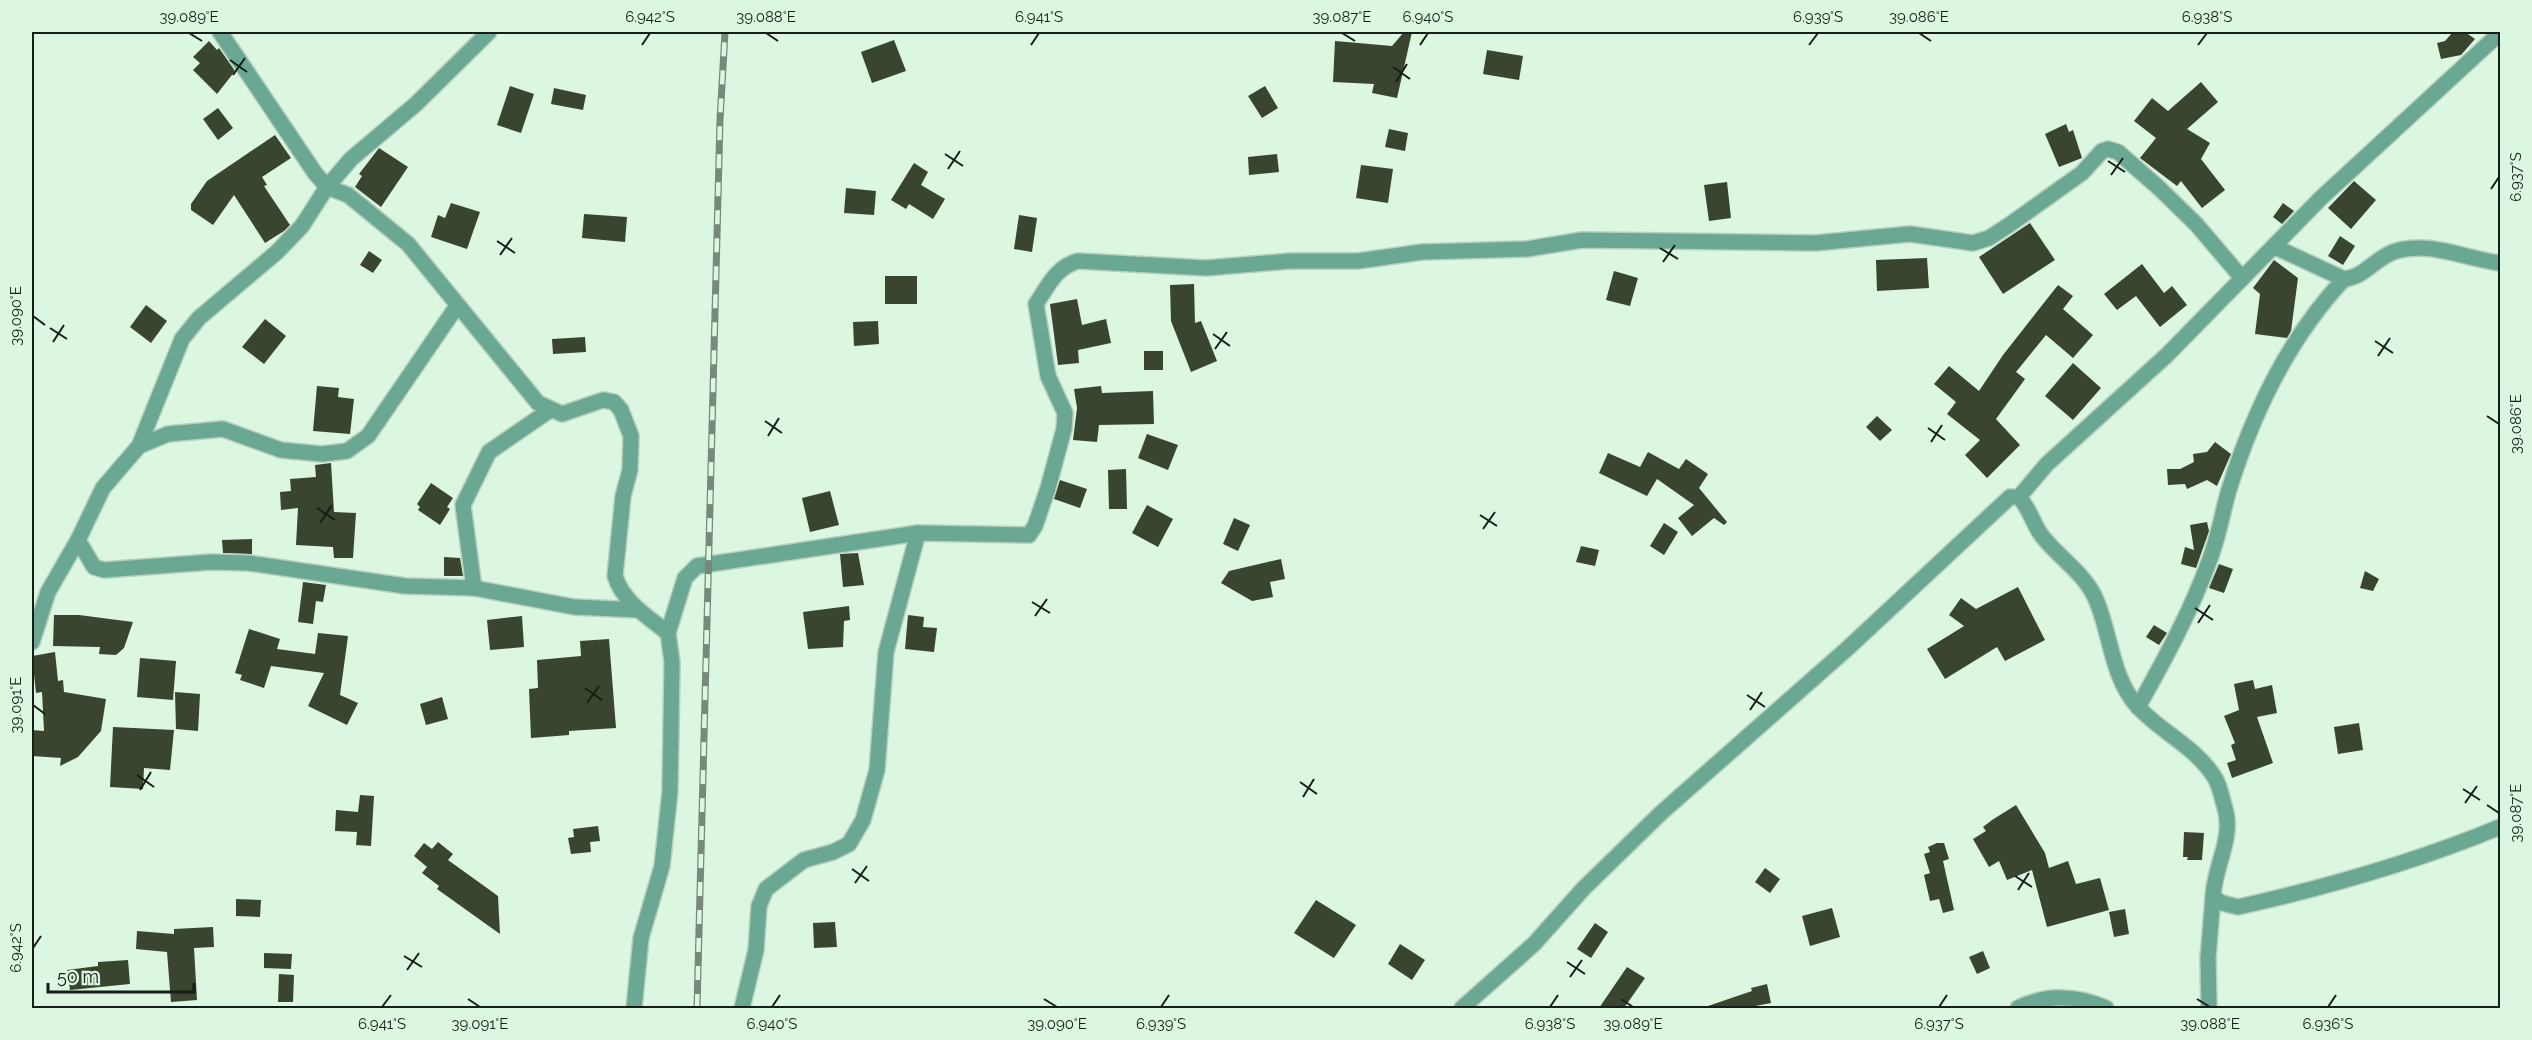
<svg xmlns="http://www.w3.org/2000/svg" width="2532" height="1040" font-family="Raleway,sans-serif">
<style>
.building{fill:#39452f}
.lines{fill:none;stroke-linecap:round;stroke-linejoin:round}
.minor-casing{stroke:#b7cfbd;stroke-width:18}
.minor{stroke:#6aa894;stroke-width:15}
.rail-casing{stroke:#76897a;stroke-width:7}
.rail{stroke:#dbf6e1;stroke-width:4.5;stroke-dasharray:14;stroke-linecap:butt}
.ticks{fill:none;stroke:#151f17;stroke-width:2}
.neatline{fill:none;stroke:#151f17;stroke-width:2}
.ticks-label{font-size:15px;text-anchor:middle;fill:#151f17}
</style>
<rect width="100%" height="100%" fill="#dbf6e1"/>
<g class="building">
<path d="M1404,32H1412L1397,98L1372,93L1374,84L1333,82L1335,41L1392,46Z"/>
<path d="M2453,32H2465L2475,39L2461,55L2441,59L2437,43L2445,41Z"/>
<path d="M894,40L906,71L872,83L861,52Z"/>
<path d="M209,41L217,50L219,48L235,71L217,94L193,70L200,63L193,57Z"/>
<path d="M1487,50L1523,56L1519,80L1483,74Z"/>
<path d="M2201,82L2218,102L2187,129L2210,143L2201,159L2225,190L2202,208L2181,181L2177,186L2140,158L2156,138L2134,121L2152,98L2168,111Z"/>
<path d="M510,86L534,94L521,133L497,125Z"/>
<path d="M1265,86L1278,108L1262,118L1248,96Z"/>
<path d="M554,88L586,95L583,110L551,104Z"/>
<path d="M218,108L233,128L218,140L203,119Z"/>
<path d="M2066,124L2069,132L2073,130L2082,158L2059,167L2045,134Z"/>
<path d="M1389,129L1408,133L1405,151L1385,147Z"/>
<path d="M275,135L291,158L262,177L267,185L264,186L290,225L284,231L265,243L234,195L213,225L191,210V204L207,181Z"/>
<path d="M379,148L408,167L381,207L355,187L362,176L359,174Z"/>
<path d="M1277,154L1279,172L1249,175L1248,157Z"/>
<path d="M914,163L928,172L921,185L945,199L933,219L909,204L906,209L891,200Z"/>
<path d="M1361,165L1393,169L1388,203L1356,198Z"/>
<path d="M2354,181L2376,200L2351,229L2328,208Z"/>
<path d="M1727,182L1731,218L1709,221L1704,185Z"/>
<path d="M846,188L876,191L874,215L844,213Z"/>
<path d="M451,203L480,212L467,249L431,237L438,215L445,218Z"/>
<path d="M2283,203L2294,211L2282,224L2273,217Z"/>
<path d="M584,214L627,217L625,242L582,238Z"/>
<path d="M1019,215L1037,218L1032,252L1014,249Z"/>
<path d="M2030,223L2055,260L2003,294L1979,257Z"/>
<path d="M2340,236L2355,246L2343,265L2328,256Z"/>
<path d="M369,251L382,260L373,273L360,265Z"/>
<path d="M1927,258L1929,288L1877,291L1876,260Z"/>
<path d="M2274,260L2298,278L2291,331L2287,338L2255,334L2260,294L2253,288Z"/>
<path d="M2142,264L2164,293L2172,286L2187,305L2160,327L2136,296L2117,310L2104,294Z"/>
<path d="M1614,271L1638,278L1630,306L1606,300Z"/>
<rect x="885" y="276" width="32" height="28"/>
<path d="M1194,284L1195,323L1201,321L1217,361L1191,372L1171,321L1170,285Z"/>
<path d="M2058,285L2073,296L2063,309L2093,335L2073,358L2046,335L2016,372L2025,379L1996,419L2020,445L1987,478L1965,455L1980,440L1947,414L1956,402L1934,384L1949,366L1979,391L2003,355Z"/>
<path d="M1077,299L1082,325L1106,319L1111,343L1078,350L1079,363L1058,365L1050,304Z"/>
<path d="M146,305L167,321L151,343L130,327Z"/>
<path d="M265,319L286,336L264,364L242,347Z"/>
<path d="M878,321L879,344L854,346L853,322Z"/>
<path d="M585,337L586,352L553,354L552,339Z"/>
<rect x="1144" y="351" width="19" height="19"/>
<path d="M2073,363L2101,388L2073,420L2045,396Z"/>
<path d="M317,386L339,388L338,397L354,399L350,434L313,431Z"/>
<path d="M1101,386L1102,393L1153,391L1154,424L1099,425L1097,442L1073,440L1077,408L1074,389Z"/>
<path d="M1877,416L1892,430L1880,441L1866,427Z"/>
<path d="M1147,434L1178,445L1168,470L1138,458Z"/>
<path d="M2215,442L2231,454L2217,486L2207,480L2187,489L2185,484L2168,485L2167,469H2180L2194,462L2193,454L2207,452Z"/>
<path d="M1648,452L1679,469L1686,459L1708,474L1699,488L1727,522L1724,525L1714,518L1692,536L1678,518L1694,505L1657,479L1647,496L1599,473L1608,453L1640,467Z"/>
<path d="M331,463L334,512L356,513L353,558H334L333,547L296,545L298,508L281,510L280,492L291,491L290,479L316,477L315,465Z"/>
<path d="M1126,469L1127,509H1109L1108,470Z"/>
<path d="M1060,480L1087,489L1080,508L1054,499Z"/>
<path d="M431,483L453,498L447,507L450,509L440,525L418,510L420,507L417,504Z"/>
<path d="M830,491L839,525L810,532L802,498Z"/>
<path d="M1147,505L1173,519L1158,547L1132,533Z"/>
<path d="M1234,518L1250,525L1238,551L1223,544Z"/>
<path d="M2207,522L2209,531L2196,568L2181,564L2185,547L2194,550L2190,525Z"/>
<path d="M1664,523L1678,532L1664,555L1650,546Z"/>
<path d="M252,539V554L223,553L222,540Z"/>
<path d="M1581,546L1599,550L1595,566L1576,562Z"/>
<path d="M858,553L864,585L843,587L840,554Z"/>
<path d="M444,557L460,558L463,576H444Z"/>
<path d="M1281,559L1285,579L1270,582L1273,597L1252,601L1221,583L1229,571Z"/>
<path d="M2219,564L2233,569L2224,593L2209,588Z"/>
<path d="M2365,571L2379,579L2373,591L2360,588Z"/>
<path d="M303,582L326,585L323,602L316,601L313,624L298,622Z"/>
<path d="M2018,587L2045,640L2005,661L1997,647L1945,679L1927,649L1964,626L1949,615L1961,598L1976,609Z"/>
<path d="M849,606L850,620L844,621L843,647L808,649L803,612Z"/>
<path d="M54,615H79L133,622L124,648L116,655L99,654L100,647L53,646Z"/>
<path d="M908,615L924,617L923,627L937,628L934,652L905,649Z"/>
<path d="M522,616L524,647L490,650L487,620Z"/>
<path d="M2154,625L2167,633L2159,645L2146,637Z"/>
<path d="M249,629L280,639L277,649L315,654L318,633L348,636L340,695L358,703L347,725L308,706L324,673L271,666L264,688L240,680L242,675L235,673Z"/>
<path d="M609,639L616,728L569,731V735L531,738L529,689L538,688L537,660L581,656L580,641Z"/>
<path d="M55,652L58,681L63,680L64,692L106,699L101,731L78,757L60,766L61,758L32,756V730L44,731L42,692L36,693L32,656Z"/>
<path d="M140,658L176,661L173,700L137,697Z"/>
<path d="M2253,680L2255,689L2272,685L2277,713L2257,717L2273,763L2232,778L2227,763L2236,760L2231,745L2235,743L2224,716L2239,710L2234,684Z"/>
<path d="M175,692L200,694L198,731L176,729Z"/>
<path d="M442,697L448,719L426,725L420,704Z"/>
<path d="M2359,723L2363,750L2338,754L2334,727Z"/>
<path d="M113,727L174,730L170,770L144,768L143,789L110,787Z"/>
<path d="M360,795L374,796L371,846L356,845L357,832L335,831L336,810L358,812Z"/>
<path d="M2016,805L2045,853L2049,868L2068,861L2076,884L2100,878L2109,910L2047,927L2032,870L2007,880L1999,861L1989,867L1973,839L1986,831L1983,827L1992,820Z"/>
<path d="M598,826L600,841L590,842L591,852L571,854L568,838L574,837L573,829Z"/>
<path d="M2184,832L2204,833L2202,860H2187L2188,857H2183Z"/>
<path d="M438,842L453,854L448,860L498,896L500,934L437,889L439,886L422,873L427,867L414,856L424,843L432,849Z"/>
<path d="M1937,843H1944L1949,859L1943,861L1954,910L1943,913L1939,899L1930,901L1924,875L1930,873L1924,854L1930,852L1928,847Z"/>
<path d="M1765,868L1780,879L1770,893L1755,882Z"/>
<path d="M236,899L261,900L260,917L236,916Z"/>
<path d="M1316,900L1356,925L1334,958L1294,933Z"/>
<path d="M1832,908L1840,937L1810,946L1802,916Z"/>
<path d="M2125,909L2129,934L2114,937L2109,912Z"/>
<path d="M835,922L837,947L814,948L813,923Z"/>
<path d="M1595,923L1608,932L1591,958L1577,949Z"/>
<path d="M213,927L214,947L194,948L197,1000L171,1002L167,952L136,949L137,931L174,934V929Z"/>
<path d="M1400,944L1425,960L1412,980L1388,964Z"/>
<path d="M1983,951L1990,968L1977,974L1969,957Z"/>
<path d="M264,953L292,954L291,969L264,968Z"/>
<path d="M128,960L130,984L70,990L67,970L98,966V962Z"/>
<path d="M1627,967L1645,978L1624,1008H1599Z"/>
<path d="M279,974L294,975L293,1002H278Z"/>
<path d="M1767,984L1771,1003L1745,1008H1708V1006L1752,991L1751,988Z"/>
</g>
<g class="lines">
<g class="minor-casing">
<g id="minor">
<path d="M220,32L315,173L327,187L348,195L408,244L538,403L562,414L603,400L614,402L621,410L631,436L630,470L623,496L615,576C623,602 648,617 668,633"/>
<path d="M2275,247L2344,279C2364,278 2377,256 2396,251C2431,241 2466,259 2500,263"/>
<path d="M139,446L168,434L223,429L281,450L322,454L347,451L368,436L457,306"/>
<path d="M2019,497L2047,464L2167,355L2321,198L2500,33"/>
<path d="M78,540L94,567L104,570L211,562L249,563L405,586L474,588L574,607L639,610"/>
<path d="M474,588L463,505L489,452L550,410"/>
<path d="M32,642L48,592L78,540L103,488L139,446L182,339L199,318L277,252L302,226L327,187L351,159L416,104L489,32"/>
<path d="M2138,707C2165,659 2191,611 2210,559C2218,538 2222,515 2228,493C2252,414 2287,340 2344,279"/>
<path d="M634,1008L641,938L662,866L670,791L672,662L668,633L685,578L697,566L918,533L1029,535L1035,526L1048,488L1064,429L1065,413L1048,376L1036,304C1048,286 1056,267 1078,261L1206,268L1290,261H1358L1422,252L1527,249L1582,240L1815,243L1910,234L1973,243L1989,238L2009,225L2082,173L2102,151L2108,149L2118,152L2158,187L2196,224L2242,278"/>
<path d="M742,1008L756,950L759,906L766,889L804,860L833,852L849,844L863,820L877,770L886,652L918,533"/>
<path d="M1462,1008L1534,944L1583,889L1661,813L1848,648L2010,497H2019C2030,509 2033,524 2042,536C2060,559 2087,575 2097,602C2111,636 2112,679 2138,707C2162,733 2196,747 2215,778C2220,786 2222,799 2225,808C2234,838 2214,867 2213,897L2222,903L2238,907C2328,887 2415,862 2500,827"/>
<path d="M2018,1008C2046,994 2077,995 2106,1008"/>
<path d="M2209,1008L2208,958L2213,897"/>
</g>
</g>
<use href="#minor" class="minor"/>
<g class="rail-casing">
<path id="rail" d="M697,1008L720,120L725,32"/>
</g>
<use href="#rail" class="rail"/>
</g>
<path class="ticks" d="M189,33L202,41M766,33L778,41M1342,33L1355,41M1919,33L1931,41M642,45L650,33M1031,45L1039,33M1420,45L1428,33M1809,45L1818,33M2198,45L2207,33M230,60L247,72M1393,67L1410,79M233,75L245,58M1396,82L1407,64M945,154L963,166M2108,161L2125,172M948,169L960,151M2111,175L2123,158M2491,189L2499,177M497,241L515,253M1660,248L1678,259M500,255L512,238M1663,262L1675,245M33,316L45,325M50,328L67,339M1213,334L1230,346M2375,341L2393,353M53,342L64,325M1215,349L1227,332M2378,356L2390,338M2487,416L2499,424M765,421L782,433M1928,428L1945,440M768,436L779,418M1931,442L1942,425M317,508L335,520M1480,515L1497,526M320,523L332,505M1483,529L1495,512M1032,602L1050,613M2195,608L2213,620M1035,616L1047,599M2198,623L2210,605M585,688L602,700M1747,695L1765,707M587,703L599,686M33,705L45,714M1750,710L1762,692M137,775L154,787M1300,782L1317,794M2463,789L2480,800M140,790L151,772M1303,797L1314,779M2465,803L2477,786M2487,805L2499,813M852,869L869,881M2015,876L2032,887M855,883L867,866M2018,890L2029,873M33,948L41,936M404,956L422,967M1567,962L1585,974M407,970L419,953M1570,977L1582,960M468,999L480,1007M1044,999L1057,1007M1621,999L1633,1007M2197,999L2210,1007M382,1007L391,995M772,1007L780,995M1161,1007L1169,995M1550,1007L1558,995M1939,1007L1947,995M2328,1007L2336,995"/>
<rect width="2532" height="1040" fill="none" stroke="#dbf6e1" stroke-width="66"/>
<path d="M48 983v9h146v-9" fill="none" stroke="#151f17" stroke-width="3"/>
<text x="57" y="983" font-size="18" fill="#151f17" stroke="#dbf6e1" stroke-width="4.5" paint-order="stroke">50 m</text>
<rect x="33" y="33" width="2466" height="974" class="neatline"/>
<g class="ticks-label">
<text x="189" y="22">39.089°E</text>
<text x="650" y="22">6.942°S</text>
<text x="766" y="22">39.088°E</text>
<text x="1039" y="22">6.941°S</text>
<text x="1342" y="22">39.087°E</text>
<text x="1428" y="22">6.940°S</text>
<text x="1818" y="22">6.939°S</text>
<text x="1919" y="22">39.086°E</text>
<text x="2207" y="22">6.938°S</text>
<text transform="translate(2516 177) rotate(-90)" y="5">6.937°S</text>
<text transform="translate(16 316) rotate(-90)" y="5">39.090°E</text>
<text transform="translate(2516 424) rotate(-90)" y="5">39.086°E</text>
<text transform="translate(16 705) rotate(-90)" y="5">39.091°E</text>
<text transform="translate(2516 813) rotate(-90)" y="5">39.087°E</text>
<text transform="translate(16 948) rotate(-90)" y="5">6.942°S</text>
<text x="382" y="1029">6.941°S</text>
<text x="480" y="1029">39.091°E</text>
<text x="772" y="1029">6.940°S</text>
<text x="1057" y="1029">39.090°E</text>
<text x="1161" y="1029">6.939°S</text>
<text x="1550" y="1029">6.938°S</text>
<text x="1633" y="1029">39.089°E</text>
<text x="1939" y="1029">6.937°S</text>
<text x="2210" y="1029">39.088°E</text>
<text x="2328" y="1029">6.936°S</text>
</g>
</svg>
